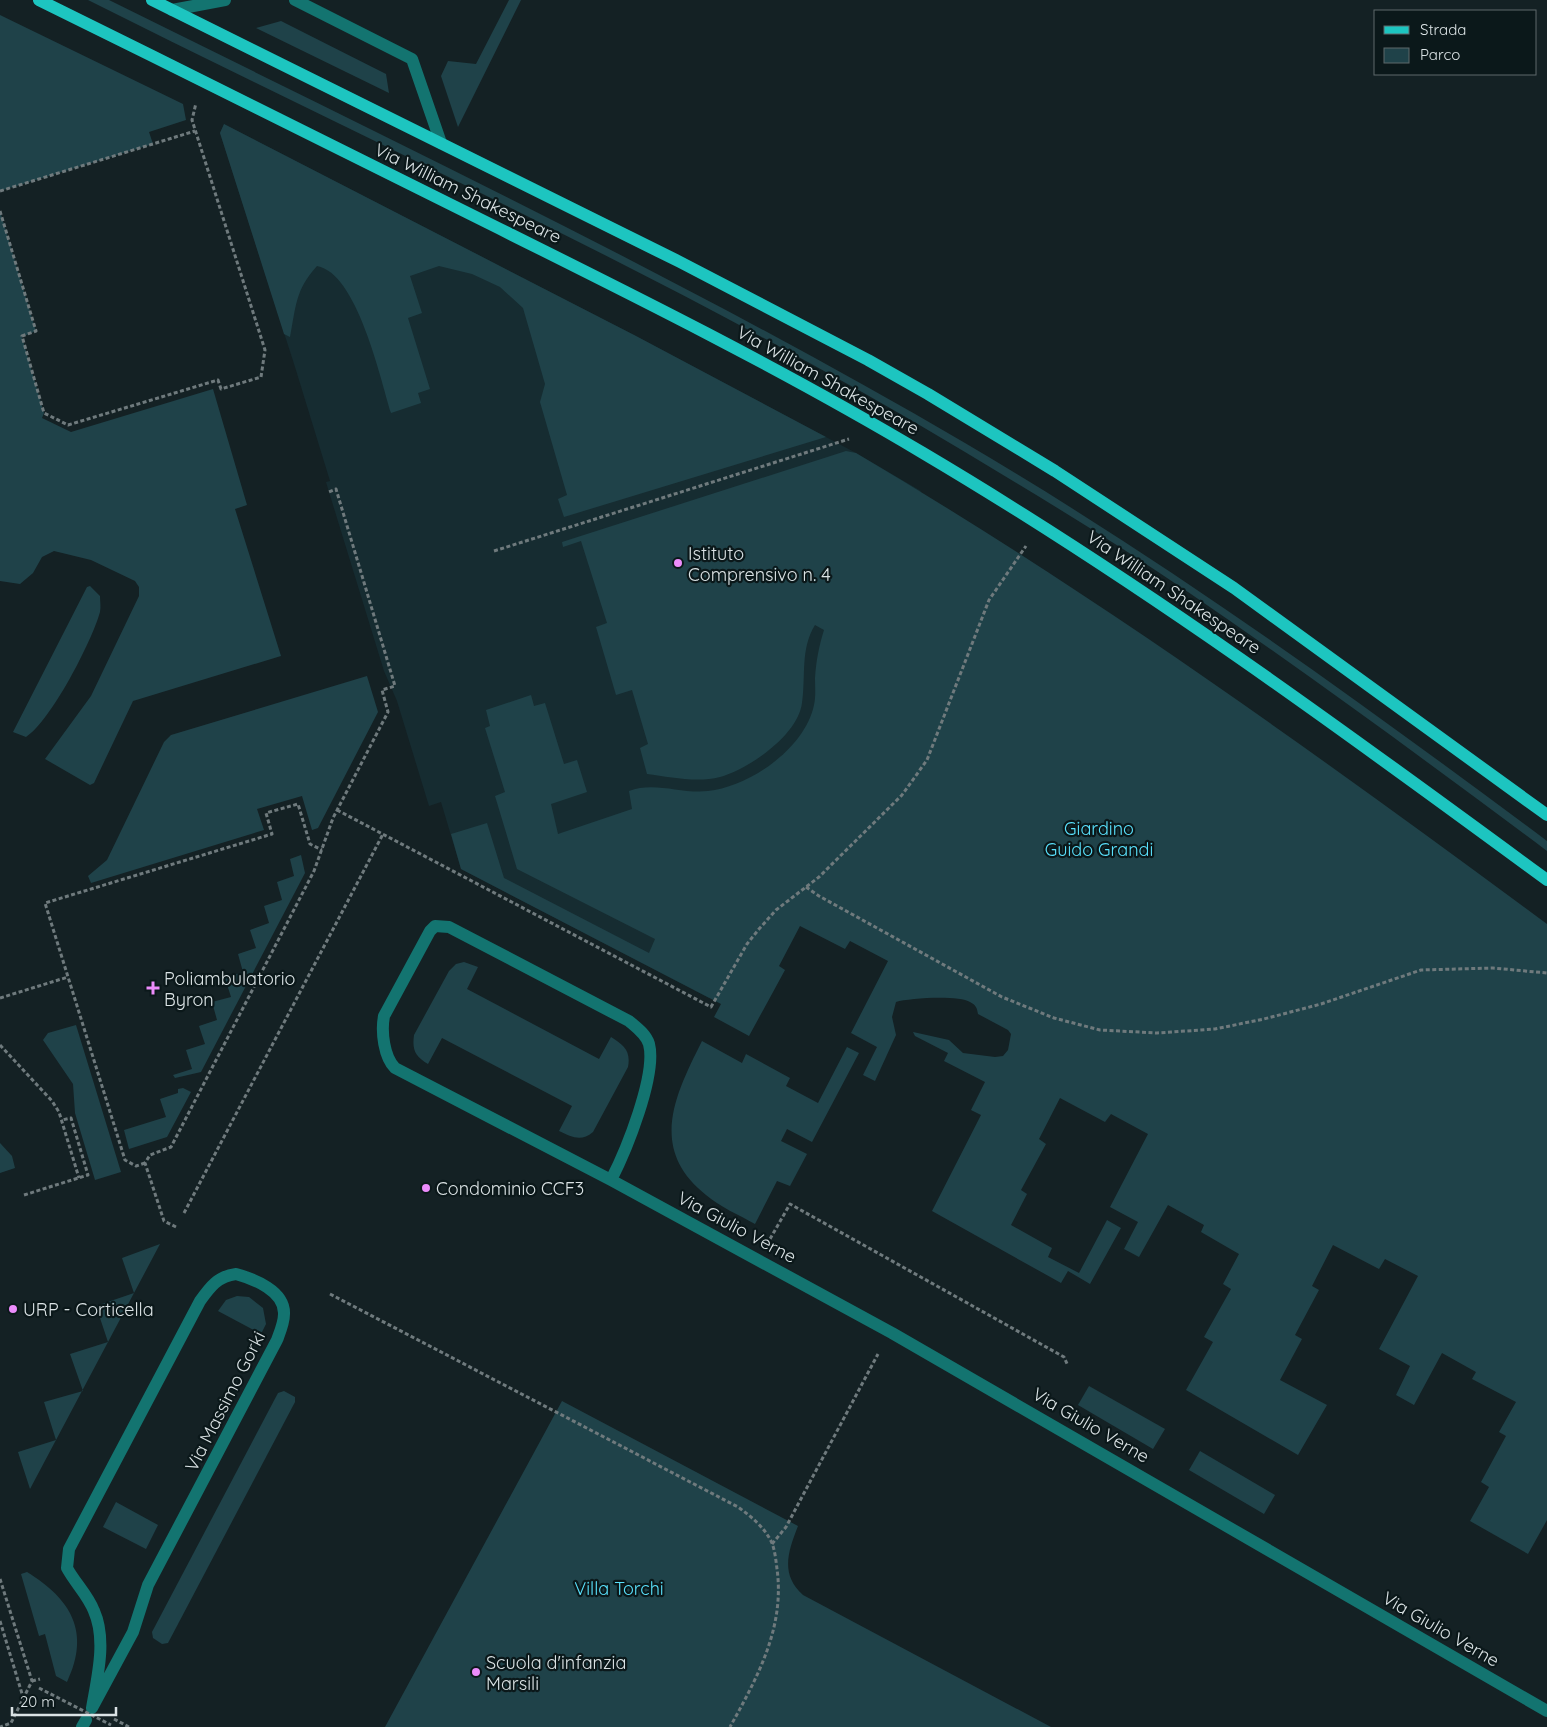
<svg xmlns="http://www.w3.org/2000/svg" width="1547" height="1727" font-family="Quicksand,sans-serif">
<style>
.built{fill:#162c31}
.green{fill:#1f4249}
.lines{fill:none;stroke-linecap:round;stroke-linejoin:round}
.path{stroke:#6f7a7d;stroke-width:3;stroke-dasharray:4 2.5;stroke-linecap:butt}
.minor{stroke:#137470;stroke-width:12}
.major{stroke:#1dc5c0;stroke-width:12}
.path-bridge{stroke:#6f7a7d;stroke-width:3;stroke-dasharray:4 2.5;stroke-linecap:butt}
.poi-dot{fill:#ec8cfb;stroke:#0b181a;stroke-width:2}
.labels{text-anchor:middle;dominant-baseline:central;stroke-width:4.5;stroke-linejoin:round;paint-order:stroke}
.street-label{font-size:18px;fill:#dbe3e5;stroke:#0b181a}
.poi-label{font-size:18px;fill:#dbe3e5;stroke:#0b181a;text-anchor:start}
.park-label{font-size:18px;fill:#5ae2fd;stroke:#0b181a}
</style>
<rect width="100%" height="100%" fill="#142124"/>
<path class="built" d="M224,124L636,336L856,453L921,491L709,998L461,869L441,802L429,806L397,701L384,671L329,492L326,482L330,481L295,367L220,133Z"/>
<g class="green">
<path d="M88,0H109C397,143 688,281 965,443C1169,563 1358,700 1547,841V851C1429,763 1310,675 1188,592C1116,543 1040,497 965,452C683,283 381,147 88,0Z"/>
<path d="M509,0H521L458,127L441,76L448,61L476,64Z"/>
<path d="M0,15L183,104L186,120L149,132L153,144L0,191Z"/>
<path d="M281,21L386,74L389,93L256,28Z"/>
<path d="M224,124L636,336L826,437L564,517L558,499L567,495L540,402L545,384L523,308L500,287L472,274L439,266L410,276L422,313L408,318L430,389L418,393L421,403L391,413C380,377 357,273 317,266C295,290 296,307 290,337L284,334L220,133Z"/>
<path d="M0,211L36,331L22,337L44,413L42,418L71,432L213,389L247,505L235,509L281,656L133,701L94,783L90,785L45,759L91,696L139,596V587L135,581L91,560L54,551L42,557L33,573L20,584L0,581Z"/>
<path d="M846,451L856,453C1097,595 1322,758 1547,924V1520L1528,1554L1470,1521L1489,1487L1481,1482L1506,1436L1499,1432L1516,1402L1472,1379L1476,1372L1442,1353L1414,1405L1396,1395L1410,1366L1379,1349L1418,1276L1385,1259L1379,1269L1333,1245L1312,1286L1319,1290L1295,1335L1302,1339L1280,1380L1327,1405L1298,1455L1186,1390L1213,1342L1204,1337L1231,1289L1223,1284L1239,1254L1201,1232L1204,1225L1168,1205L1139,1257L1124,1249L1138,1222L1110,1207L1148,1134L1111,1114L1105,1122L1060,1098L1039,1139L1046,1144L1021,1190L1027,1194L1011,1225L1052,1248L1048,1257L1079,1273L1107,1220L1121,1228L1090,1284L1068,1271L1061,1283L932,1211L981,1115L971,1110L985,1082L944,1061L948,1053L915,1036L913,1032L949,1040L963,1053L995,1057L1003,1056L1008,1050L1011,1034L1008,1030L978,1014C977,1008 976,1005 970,1002C959,995 909,998 896,1002L892,1017L896,1035L875,1081L863,1075L877,1047L851,1033L888,961L850,941L845,949L800,926L779,966L785,970L749,1036L714,1017L721,1004L461,869L451,834L487,823L504,878L649,953L655,939L517,869L495,796L505,792L485,728L490,726L486,710L531,695L534,706L545,703L564,764L577,760L587,792L551,804L558,834L632,809L629,791C654,781 681,794 708,791C751,786 805,748 814,705C816,696 815,687 815,678C816,661 819,646 824,630L815,625C800,649 806,677 802,703C798,735 749,769 720,777C697,783 670,777 647,774L640,748L648,744L632,690L616,695L596,627L607,623L581,541L563,547L562,542Z"/>
<path d="M90,586L100,596C100,601 101,607 100,612C92,641 51,721 26,737L13,732L87,587Z"/>
<path d="M367,676L378,712L318,828L312,830L302,796L257,809L264,830L91,883L88,876L107,860L164,742L171,735Z"/>
<path d="M301,855L305,873L201,1072L175,1078L173,1075L192,1069L186,1050L205,1044L199,1026L217,1020L212,1002L231,997L225,978L243,972L238,954L256,948L250,930L269,923L264,906L282,900L277,882L294,876L290,859Z"/>
<path d="M464,962L478,967L467,989L599,1059L611,1037C624,1045 631,1051 628,1067L593,1132C581,1142 572,1137 559,1131L572,1106L442,1038L428,1064C415,1056 412,1050 414,1035L449,971L456,964Z"/>
<path d="M76,1025L121,1172L95,1180L75,1113L73,1084L43,1040L48,1033Z"/>
<path d="M702,1041L742,1063L746,1054L790,1078L786,1086L818,1103L847,1047L859,1053L812,1142L787,1129L781,1141L807,1154L790,1186L777,1181L755,1224C739,1215 720,1207 706,1195C648,1149 675,1095 702,1041Z"/>
<path d="M183,1088L191,1092L167,1137L129,1149L124,1130L166,1117L160,1099L178,1093V1089Z"/>
<path d="M0,1143L12,1156L15,1168L0,1173Z"/>
<path d="M160,1244L30,1489L18,1452L56,1440L44,1402L83,1391L70,1354L108,1342L96,1306L134,1293L122,1258Z"/>
<path d="M237,1296L249,1297L263,1308L266,1324L261,1334L218,1311L226,1300Z"/>
<path d="M1089,1386L1165,1429L1153,1449L1078,1405Z"/>
<path d="M284,1391L295,1397V1402L168,1643L162,1644L153,1638L152,1632L278,1393Z"/>
<path d="M562,1401L798,1526C788,1552 780,1574 803,1595L1051,1727H385Z"/>
<path d="M1200,1451L1275,1495L1264,1514L1189,1470Z"/>
<path d="M116,1502L158,1525L146,1549L103,1527Z"/>
<path d="M27,1572C71,1599 91,1632 67,1682L56,1676L45,1634L39,1636L21,1574Z"/>
</g>
<g class="lines">
<g class="path">
<path d="M0,191L195,131"/>
<path d="M0,211L36,331L22,336L44,413L68,425L218,380L221,389L261,377L265,350L192,120L196,103"/>
<path d="M494,551L849,439"/>
<path d="M337,810L711,1007L747,944L759,929L776,910L819,877L902,795L927,760L989,600L1026,546"/>
<path d="M806,887L819,896L1002,997L1054,1018L1100,1030L1157,1033L1215,1029L1264,1019L1321,1004L1421,970L1493,968L1547,973"/>
<path d="M0,998L68,977"/>
<path d="M0,1045L52,1101L59,1112L79,1178"/>
<path d="M145,1163L136,1166L125,1160L45,903L272,834L266,813L298,804L310,844L322,850"/>
<path d="M24,1195L88,1175L71,1118L62,1120"/>
<path d="M184,1213L383,834"/>
<path d="M176,1227L164,1221L145,1163L150,1155L171,1147L314,871L333,818L388,712L382,690L395,686L336,489L329,492"/>
<path d="M770,1239L790,1204L1064,1357L1068,1366"/>
<path d="M330,1294L738,1507C752,1517 765,1528 772,1543C775,1551 776,1561 777,1569C785,1628 757,1678 730,1727"/>
<path d="M772,1544L786,1527L878,1354"/>
<path d="M0,1579L32,1681L11,1723L0,1727"/>
<path d="M0,1621L23,1697"/>
<path d="M32,1681L40,1679"/>
<path d="M114,1719L129,1727"/>
</g>
<g class="minor">
<path d="M295,0L412,59L441,143"/>
<path d="M172,10L225,0"/>
<path d="M611,1180C626,1151 657,1075 649,1044C646,1034 636,1027 629,1021L449,927L435,926L430,931L384,1016C381,1032 384,1057 395,1068L611,1180L892,1333L1547,1711"/>
<path d="M236,1274C254,1279 285,1291 284,1314C284,1323 280,1332 277,1340L148,1585L133,1632L92,1708C97,1678 107,1640 94,1611C88,1595 75,1583 67,1568L69,1549L200,1301C210,1287 218,1276 236,1274Z"/>
<path d="M82,1727L86,1720"/>
</g>
<g class="major">
<path d="M39,0C189,74 339,149 488,223C635,296 782,369 923,453C1141,582 1343,730 1547,880"/>
<path d="M152,0L680,262L868,360L928,394L1055,471L1234,588L1547,815"/>
</g>
<path class="path-bridge" d="M39,1688L111,1725"/>
</g>
<g class="poi-dot">
<circle cx="678" cy="563" r="5"/>
<path d="M150.5 980.5h5v5h5v5h-5v5h-5v-5h-5v-5h5z"/>
<circle cx="426" cy="1188" r="5"/>
<circle cx="13" cy="1309" r="5"/>
<circle cx="476" cy="1672" r="5"/>
</g>
<g class="labels">
<g class="street-label">
<text transform="translate(468 193) rotate(26)">Via William Shakespeare</text>
<text transform="translate(828 380) rotate(29)">Via William Shakespeare</text>
<text transform="translate(1174 592) rotate(34)">Via William Shakespeare</text>
<text transform="translate(737 1227) rotate(28)">Via Giulio Verne</text>
<text transform="translate(225 1401) rotate(-63)">Via Massimo Gorki</text>
<text transform="translate(1091 1425) rotate(30)">Via Giulio Verne</text>
<text transform="translate(1441 1629) rotate(30)">Via Giulio Verne</text>
</g>
<g class="poi-label">
<text x="688" y="553">Istituto<tspan x="688" dy="21">Comprensivo n. 4</tspan></text>
<text x="164" y="978">Poliambulatorio<tspan x="164" dy="21">Byron</tspan></text>
<text x="436" y="1188">Condominio CCF3</text>
<text x="23" y="1309">URP - Corticella</text>
<text x="486" y="1662">Scuola d'infanzia<tspan x="486" dy="21">Marsili</tspan></text>
</g>
<g class="park-label">
<text x="1099" y="828">Giardino<tspan x="1099" dy="21">Guido Grandi</tspan></text>
<text x="619" y="1588">Villa Torchi</text>
</g>
</g>
<rect x="1374" y="10" width="162" height="65" fill="#0b181a" stroke="#5e696b"/>
<rect x="1384" y="26" width="25" height="8" fill="#1dc5c0" stroke="#5e696b"/>
<text x="1420" y="35" font-size="15" fill="#dbe3e5">Strada</text>
<rect x="1384" y="48" width="25" height="15" fill="#1f4249" stroke="#5e696b"/>
<text x="1420" y="60" font-size="15" fill="#dbe3e5">Parco</text>
<path d="M12 1707v8h104v-8" fill="none" stroke="#dbe3e5" stroke-width="2.5"/>
<text x="20" y="1707" font-size="15" fill="#dbe3e5" stroke="#0b181a" stroke-width="4" paint-order="stroke">20 m</text>
</svg>
